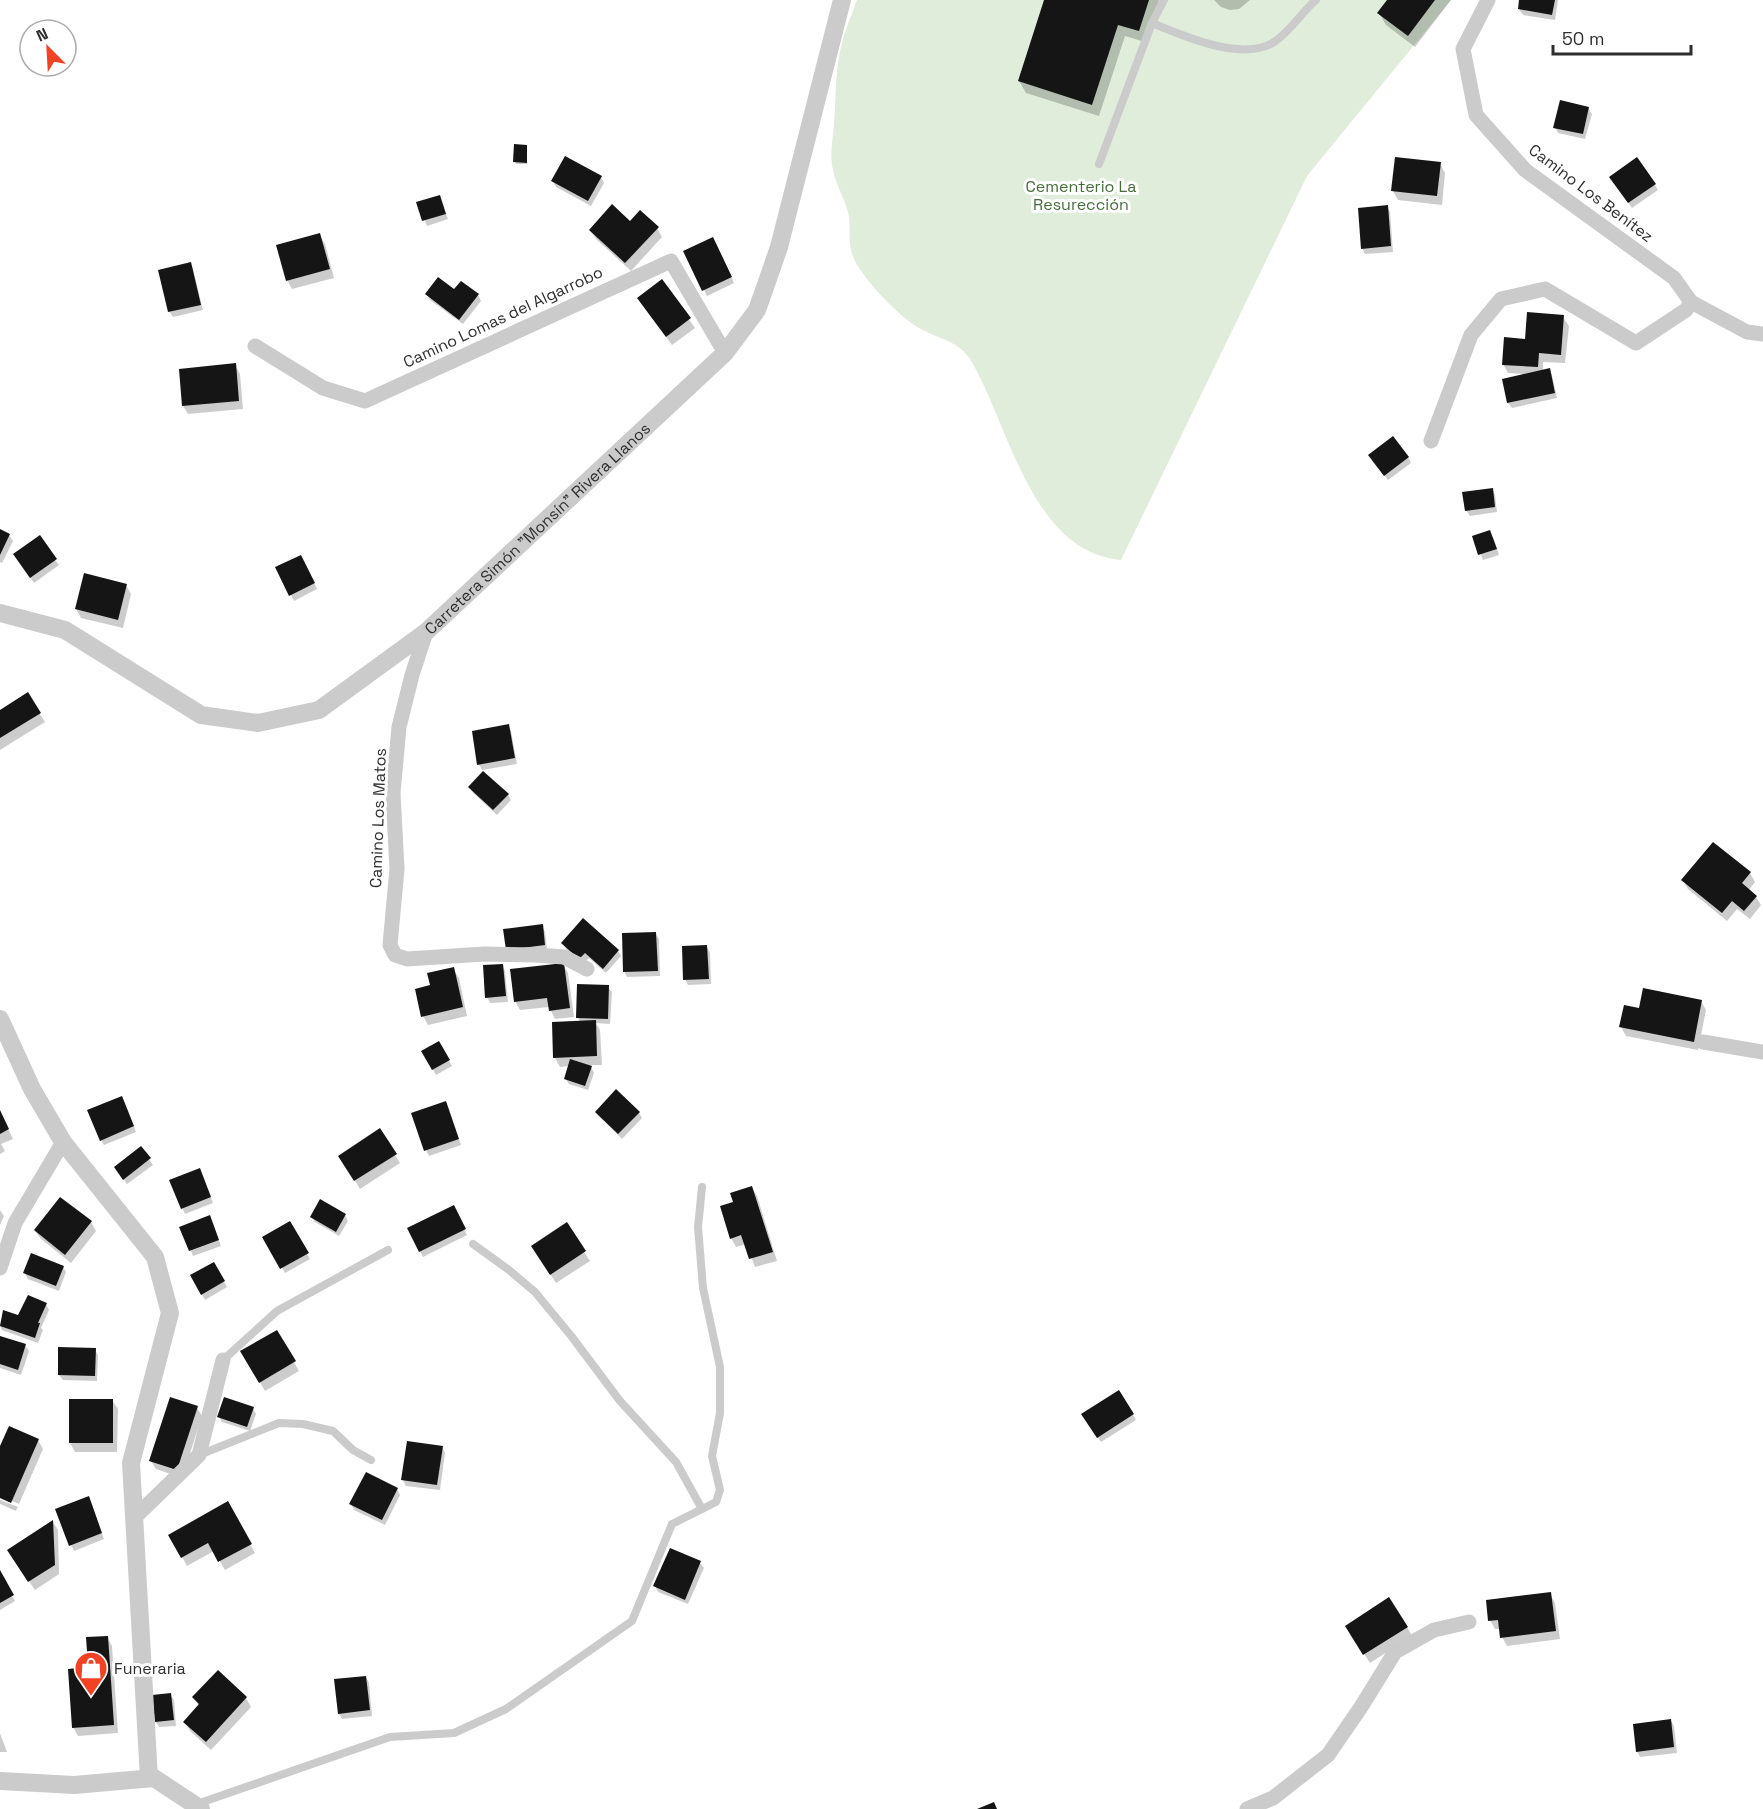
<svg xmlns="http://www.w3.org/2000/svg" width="1763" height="1809" font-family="'Space Grotesk',sans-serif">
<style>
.green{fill:#e0eddb}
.shadow{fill:#0003}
.building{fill:#151515}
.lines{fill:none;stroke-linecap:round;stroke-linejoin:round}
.service{stroke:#cbcbcb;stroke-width:8}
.minor{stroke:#cbcbcb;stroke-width:15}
.tertiary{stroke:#cbcbcb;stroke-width:18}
.labels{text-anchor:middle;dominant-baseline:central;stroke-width:6;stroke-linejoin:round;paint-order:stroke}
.park-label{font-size:16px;fill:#456d38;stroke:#fff}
.street-label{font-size:16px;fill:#2e2e2e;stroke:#fff}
.poi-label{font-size:16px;fill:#2e2e2e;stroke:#fff;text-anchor:start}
</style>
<rect width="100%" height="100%" fill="#fff"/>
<path class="green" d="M857,0H1451L1307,176L1121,560C1030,552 1009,423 970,359C958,341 939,339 921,329C901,319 865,281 855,261C846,243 852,229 848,212C844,197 834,181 832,165C830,153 833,137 834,124C836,101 835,75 840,52C843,34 851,17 857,0Z"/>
<g class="shadow">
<path d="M1045,0H1159L1145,42L1125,36L1099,116L1026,93L1019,81Z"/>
<path d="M1214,0H1250L1239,9L1230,10L1221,7Z"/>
<path d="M1389,0H1451L1415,47L1386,25L1379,13Z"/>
<path d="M1521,0H1558L1555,20L1523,15L1519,9Z"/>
<path d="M1588,108L1592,114L1585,139L1558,133L1555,127Z"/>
<path d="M526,146L527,164H516L515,162Z"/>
<path d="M1440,164L1445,173L1442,205L1398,200L1393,191Z"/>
<path d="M601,177L604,183L591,206L556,187L553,181Z"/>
<path d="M1614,182L1655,185L1658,190L1632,208Z"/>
<path d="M439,196L448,219L427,226L418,203Z"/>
<path d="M1387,207L1390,212L1393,252L1365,254L1362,248Z"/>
<path d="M657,228L662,237L631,271L596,239L590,230Z"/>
<path d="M319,235L325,244L334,278L292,289L287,280Z"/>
<path d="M716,244L734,283L707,296L685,252Z"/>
<path d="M190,264L193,269L203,310L173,317L169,311Z"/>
<path d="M662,281L695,328L672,345L644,307Z"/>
<path d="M454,291L478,295L481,301L463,324L430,300L427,295Z"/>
<path d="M1563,317L1569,326L1565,363L1543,362V371L1549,369L1552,375L1557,398L1512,408L1508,403L1503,380L1524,374L1508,373L1503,364L1526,341Z"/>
<path d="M235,365L240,374L243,409L188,414L183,406Z"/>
<path d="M1408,457L1411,463L1388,480L1373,461Z"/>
<path d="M1492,489L1495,495L1497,512L1470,516L1466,510Z"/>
<path d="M0,531L9,535L13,541L2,563L0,562Z"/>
<path d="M1474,537H1493L1499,555L1483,560Z"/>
<path d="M18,560H55L59,565L34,583Z"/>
<path d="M304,562L317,589L294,601L277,568Z"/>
<path d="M126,585L131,594L123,628L81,618L76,609Z"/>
<path d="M27,694L45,722L0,750V711Z"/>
<path d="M508,726L511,731L517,764L482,770L479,764Z"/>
<path d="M470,787L508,795L511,800L497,815L473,793Z"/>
<path d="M1750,873L1755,882L1748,891L1756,897L1761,905L1750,919L1737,909L1727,921L1688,889L1683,880Z"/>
<path d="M542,926L545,932L547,950L510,955Z"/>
<path d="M655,933L659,939L660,976L627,977L624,971Z"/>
<path d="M563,943L618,951L621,956L606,973L589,958L583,964L566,949Z"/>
<path d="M707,947L710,953L711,984L688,985L685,979Z"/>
<path d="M563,964L568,973L574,1017L555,1019L549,1007L520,1010L515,1001Z"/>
<path d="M502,965L505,971L508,1002L490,1003L487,997Z"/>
<path d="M453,969L459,978L467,1016L428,1025L423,1016L432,987Z"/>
<path d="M608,987L612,992L610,1024L596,1023L600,1030L602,1065H590L594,1073L588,1090L569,1084L565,1078L569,1066L560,1067L555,1058L553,1023L580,1022L578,1017Z"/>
<path d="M1701,1001L1706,1010L1698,1050L1626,1036L1621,1027L1640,1010Z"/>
<path d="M439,1043L452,1066L436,1075L423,1052Z"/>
<path d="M445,1102L461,1145L429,1156L426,1150Z"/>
<path d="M124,1103L136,1132L104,1145L101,1140Z"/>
<path d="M0,1112L13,1139L1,1144L5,1151L0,1154Z"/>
<path d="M596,1112L639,1113L642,1118L622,1139L600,1117Z"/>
<path d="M141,1148L153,1165L127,1184L119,1173Z"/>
<path d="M395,1155L400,1163L360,1189L340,1156Z"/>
<path d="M202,1175L213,1203L185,1214L171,1181Z"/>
<path d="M752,1188L757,1196L777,1261L755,1267L746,1244L736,1247L731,1238L735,1203Z"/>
<path d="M0,1210L4,1216L0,1225Z"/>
<path d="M456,1213L467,1235L423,1257L420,1251Z"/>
<path d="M345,1215L348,1221L339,1236L315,1222L312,1217Z"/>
<path d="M91,1222L96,1231L71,1263L41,1239L35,1231Z"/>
<path d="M212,1222L221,1246L193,1256L181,1227Z"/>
<path d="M290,1223L310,1259L285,1273L264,1237Z"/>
<path d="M566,1224L590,1261L556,1283L538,1255Z"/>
<path d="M214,1264L227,1287L205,1300L192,1276Z"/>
<path d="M63,1267L66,1272L59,1291L28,1279L25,1273Z"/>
<path d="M46,1304L49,1310L41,1328L43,1330L38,1343L2,1330L0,1326L4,1312L19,1317Z"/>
<path d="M277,1332L299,1371L265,1391L242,1352Z"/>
<path d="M0,1337L25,1345L29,1351L21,1375L0,1368Z"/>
<path d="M95,1350L98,1355L97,1381L63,1380L59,1375Z"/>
<path d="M1119,1392L1136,1420L1101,1442L1083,1415Z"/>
<path d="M71,1400H112L118,1409L117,1452H75L70,1443Z"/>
<path d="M197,1408L202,1416L182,1478L156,1469L151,1461Z"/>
<path d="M253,1408L256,1414L250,1431L222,1422L219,1417Z"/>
<path d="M38,1440L43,1449L16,1511L0,1504V1500L18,1507L19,1504L0,1496V1450Z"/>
<path d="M442,1447L445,1453L440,1490L406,1486L403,1480Z"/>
<path d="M397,1489L400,1495L385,1525L354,1510L351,1504Z"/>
<path d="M227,1503L255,1553L225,1570L214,1551L187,1566L170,1535Z"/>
<path d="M91,1504L104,1539L74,1551L71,1545Z"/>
<path d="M53,1522L58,1530L59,1574L35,1590L14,1559Z"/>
<path d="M670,1550L700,1563L704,1568L688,1604L658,1592L655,1586Z"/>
<path d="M0,1573L15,1601L0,1610Z"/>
<path d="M1550,1594L1555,1603L1560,1639L1507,1646L1502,1637L1501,1629H1495L1490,1620Z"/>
<path d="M1407,1627L1412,1636L1370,1663L1352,1635Z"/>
<path d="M107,1637L112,1646L118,1733L78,1736L73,1727L89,1669Z"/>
<path d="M366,1677L369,1683L372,1716L342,1719L339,1714Z"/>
<path d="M170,1694L174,1700L176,1726L159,1727L156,1722Z"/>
<path d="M194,1698H246L251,1707L211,1750L190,1731L185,1722L199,1706Z"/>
<path d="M1671,1721L1674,1726L1677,1753L1640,1757L1637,1751Z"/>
<path d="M0,1733L7,1752H0Z"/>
</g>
<g class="building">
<path d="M1044,0H1149L1139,31L1118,25L1092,105L1018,81Z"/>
<path d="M1387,0H1435L1408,36L1377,13Z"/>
<path d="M1519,0H1555L1552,15L1518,9Z"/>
<path d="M1560,100L1589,107L1583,134L1553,128Z"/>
<path d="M514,144L527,145V163L513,162Z"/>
<path d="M565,156L602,176L588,201L551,181Z"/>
<path d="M1395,157L1441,162L1437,196L1391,191Z"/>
<path d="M1637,157L1656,184L1628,203L1609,177Z"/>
<path d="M440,195L446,214L422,221L416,202Z"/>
<path d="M612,204L630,221L640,210L659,227L625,263L589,230Z"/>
<path d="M1388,205L1391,246L1361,249L1358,208Z"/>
<path d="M320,233L330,269L286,281L276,245Z"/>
<path d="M713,237L732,277L702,291L683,251Z"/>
<path d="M191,262L201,305L168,312L158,270Z"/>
<path d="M438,277L454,289L461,281L479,294L459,320L425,294Z"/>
<path d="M662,279L691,318L666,337L637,298Z"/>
<path d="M1527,312L1564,315L1561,355L1539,353L1538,367L1502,365L1504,337L1525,339Z"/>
<path d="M236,363L239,401L182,406L179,369Z"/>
<path d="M1550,368L1555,393L1507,403L1502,379Z"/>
<path d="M1393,436L1409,457L1384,476L1368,455Z"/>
<path d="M1493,488L1495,507L1465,511L1462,492Z"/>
<path d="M0,529L10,534L0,555Z"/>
<path d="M1490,530L1497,549L1478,555L1472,536Z"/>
<path d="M40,535L57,559L30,578L13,554Z"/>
<path d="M301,555L315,583L289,596L275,567Z"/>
<path d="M84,573L127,584L118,620L75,609Z"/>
<path d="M28,692L41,713L0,738V710Z"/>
<path d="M509,724L515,758L477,765L472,731Z"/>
<path d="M483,771L509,794L493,810L468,787Z"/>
<path d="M1713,842L1751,872L1742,883L1757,896L1744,911L1732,901L1722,913L1681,880Z"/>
<path d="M583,918L619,950L603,969L585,953L579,959L561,943Z"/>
<path d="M543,924L545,945L506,950L503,929Z"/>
<path d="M656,932L658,971L623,972L622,933Z"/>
<path d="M707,945L709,979L683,980L682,946Z"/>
<path d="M564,963L570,1008L549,1011L547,998L514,1002L510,969Z"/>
<path d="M503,964L506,996L485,998L483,965Z"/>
<path d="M454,967L463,1007L421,1017L415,989L430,985L427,973Z"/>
<path d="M577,984L609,985L608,1019L576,1018Z"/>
<path d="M1643,988L1702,1000L1694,1042L1619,1027L1624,1005L1639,1008Z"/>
<path d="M596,1020L597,1056L553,1058L552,1022Z"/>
<path d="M439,1041L450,1060L432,1070L421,1051Z"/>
<path d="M570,1059L592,1066L585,1086L564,1079Z"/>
<path d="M616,1089L640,1112L618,1134L595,1112Z"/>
<path d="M122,1096L134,1126L100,1141L87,1110Z"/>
<path d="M446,1101L459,1139L424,1151L411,1113Z"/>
<path d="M0,1110L9,1129L0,1134Z"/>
<path d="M380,1128L397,1154L354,1181L338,1156Z"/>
<path d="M141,1146L151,1158L123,1180L114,1167Z"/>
<path d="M200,1168L211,1197L181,1209L169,1180Z"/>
<path d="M752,1186L773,1252L749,1259L741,1235L730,1239L720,1206L733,1202L730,1193Z"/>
<path d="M60,1197L92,1221L65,1255L34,1230Z"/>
<path d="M320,1199L346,1214L336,1232L310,1217Z"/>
<path d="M454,1205L466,1229L419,1252L407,1228Z"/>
<path d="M210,1215L219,1240L189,1251L179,1227Z"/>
<path d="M290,1221L309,1253L280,1269L262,1237Z"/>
<path d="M567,1222L586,1251L550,1275L531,1246Z"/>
<path d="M31,1253L64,1266L56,1286L23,1273Z"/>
<path d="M214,1262L225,1281L201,1295L190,1275Z"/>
<path d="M28,1295L47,1303L38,1323H40L35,1338L0,1326L3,1310L18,1315Z"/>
<path d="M277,1330L296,1361L259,1383L240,1351Z"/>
<path d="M0,1336L26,1344L18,1370L0,1364Z"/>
<path d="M58,1347L96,1348L95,1376L58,1375Z"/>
<path d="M1119,1390L1134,1414L1097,1438L1081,1414Z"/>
<path d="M170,1397L198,1406L177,1470L149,1461Z"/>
<path d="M224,1397L254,1407L247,1427L217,1417Z"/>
<rect x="69" y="1399" width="44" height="44"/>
<path d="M9,1426L39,1439L11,1503L0,1498V1446Z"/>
<path d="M407,1441L443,1446L437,1485L401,1480Z"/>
<path d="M366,1472L398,1488L382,1520L349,1504Z"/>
<path d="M89,1496L102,1533L69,1546L55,1509Z"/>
<path d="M228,1501L252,1544L218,1562L208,1543L181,1558L168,1535Z"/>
<path d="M53,1520L55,1565L28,1582L7,1550Z"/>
<path d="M670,1548L701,1561L685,1600L653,1586Z"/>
<path d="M0,1570L14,1595L0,1603Z"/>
<path d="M1551,1592L1556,1631L1500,1638L1498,1620L1488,1621L1486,1600Z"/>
<path d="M1389,1597L1408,1627L1363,1655L1345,1626Z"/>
<path d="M108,1636L114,1725L72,1728L68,1669L88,1667L86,1637Z"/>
<path d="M218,1670L247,1697L206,1742L183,1722L199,1704L192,1697Z"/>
<path d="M366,1676L370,1710L338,1714L334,1679Z"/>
<path d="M171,1693L174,1720L155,1722L152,1695Z"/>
<path d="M1671,1719L1674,1747L1636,1752L1633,1724Z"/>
<path d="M994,1802L997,1809H977Z"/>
</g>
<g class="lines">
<g class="service">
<path d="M1152,23C1183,36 1246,64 1277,40C1292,29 1302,12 1316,0"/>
<path d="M1099,164L1152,23L1164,0"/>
<path d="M473,1244L509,1270L535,1292L572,1337L620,1401L676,1462L702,1509"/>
<path d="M223,1360L277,1311L388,1250"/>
<path d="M199,1455L279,1423L303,1424L333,1431L353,1450L371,1460"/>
<path d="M197,1804L390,1737L454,1733L506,1709L632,1621L672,1524L716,1502L720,1490L712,1456L720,1413V1367L703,1288L698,1227L702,1187"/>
</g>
<g class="minor">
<path d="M1488,0L1463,49L1476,115L1525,170L1674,278L1691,302L1747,332L1763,334"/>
<path d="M255,346L323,388L365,401L671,261L725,353"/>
<path d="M1431,441L1471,335L1501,299L1545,289L1636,343L1686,310L1691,302"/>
<path d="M426,632L412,675L399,727L393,793L397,869L390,945L395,955L407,959L484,954L536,955L564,957L587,969"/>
<path d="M1703,1042L1763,1052"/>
<path d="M0,1268L15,1223L63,1142"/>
<path d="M134,1518L199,1455L223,1360"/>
<path d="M1247,1809L1273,1798L1328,1755L1361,1707L1395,1652L1434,1630L1469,1622"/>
</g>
<g class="tertiary">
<path id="s1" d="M0,613L65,630L201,715L258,723L319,710L426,632L725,353L757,310L769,276L779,247L842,0"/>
<path d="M0,1019L32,1089L63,1142L155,1257L170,1313L131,1463L149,1778"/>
<path d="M0,1781L74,1785L154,1778L201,1809"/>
</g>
</g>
<defs>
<g id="shop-pin" transform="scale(1.725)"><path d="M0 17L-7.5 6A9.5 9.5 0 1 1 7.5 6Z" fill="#f34223" stroke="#fff"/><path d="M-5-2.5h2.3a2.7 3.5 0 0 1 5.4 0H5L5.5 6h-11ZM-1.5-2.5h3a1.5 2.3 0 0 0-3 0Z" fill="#fff"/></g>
</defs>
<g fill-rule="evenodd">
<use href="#shop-pin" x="91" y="1668"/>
</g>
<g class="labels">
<g class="park-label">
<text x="1081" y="186">Cementerio La<tspan x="1081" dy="18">Resurección</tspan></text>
</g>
<g class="street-label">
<text transform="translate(1591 193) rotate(37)">Camino Los Benítez</text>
<text transform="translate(503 317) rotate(-25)">Camino Lomas del Algarrobo</text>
<text stroke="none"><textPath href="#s1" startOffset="632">Carretera Simón "Monsín" Rivera Llanos</textPath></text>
<text transform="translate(378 818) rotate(-88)">Camino Los Matos</text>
</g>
<g class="poi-label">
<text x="114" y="1668">Funeraria</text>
</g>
</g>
<g transform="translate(48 48) rotate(336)"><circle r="28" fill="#ffffff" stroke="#ababab" stroke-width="1.5"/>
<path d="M0-4.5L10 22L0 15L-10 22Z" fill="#f34223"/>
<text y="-9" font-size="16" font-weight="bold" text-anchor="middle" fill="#2e2e2e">N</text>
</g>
<path d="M1553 45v9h138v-9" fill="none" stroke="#2e2e2e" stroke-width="3"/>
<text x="1562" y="45" font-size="18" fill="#2e2e2e" stroke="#ffffff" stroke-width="4.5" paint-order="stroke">50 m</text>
</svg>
